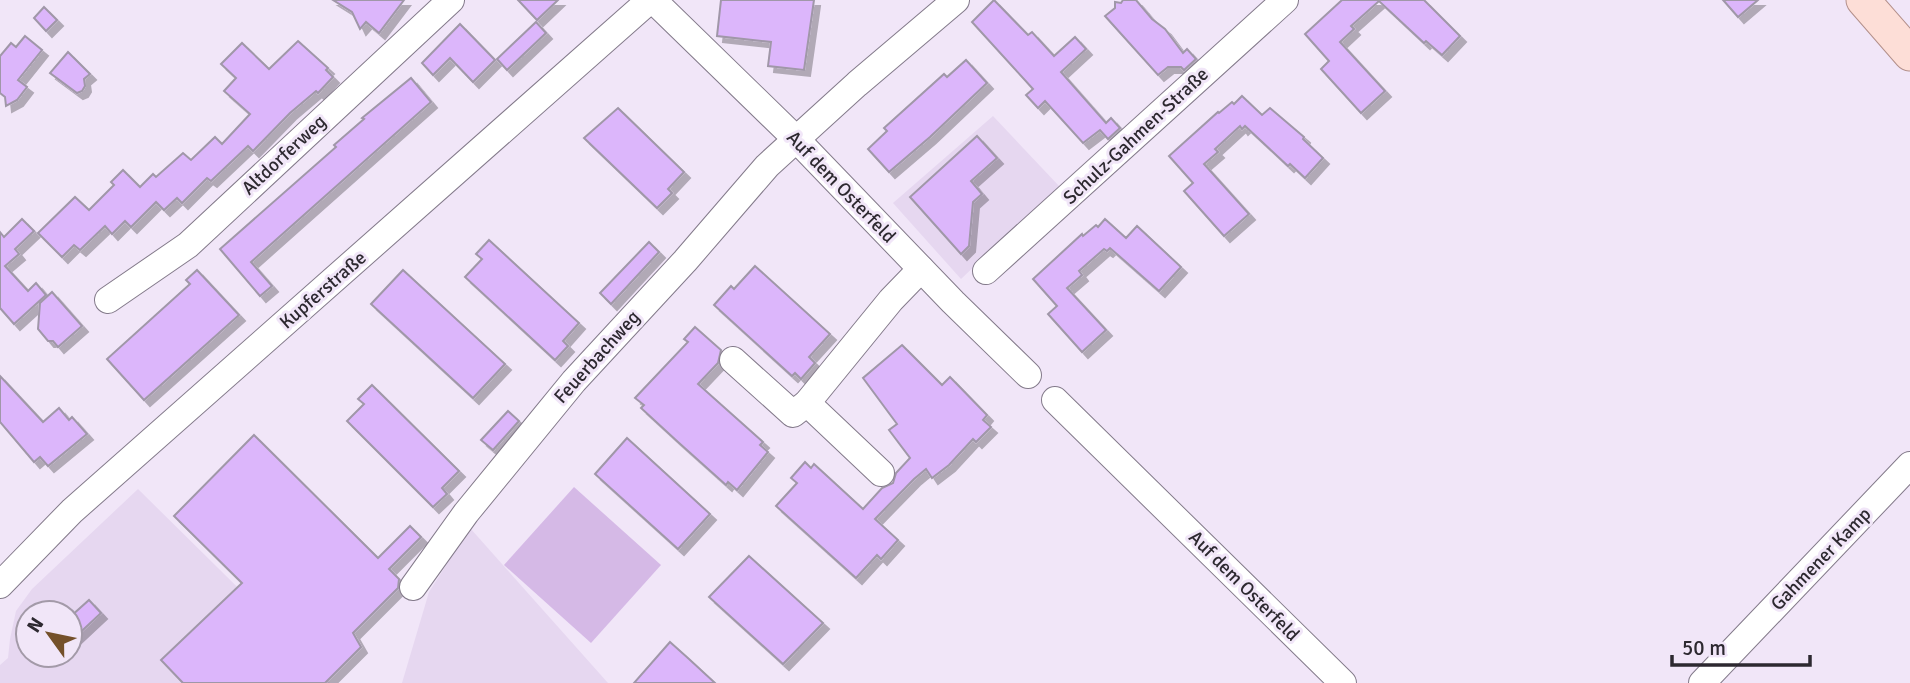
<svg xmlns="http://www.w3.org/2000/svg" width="1910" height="683" font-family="Signika,sans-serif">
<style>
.built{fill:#e6d7f0;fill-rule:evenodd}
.green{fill:#d5b9e6}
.building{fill:#dcb6fb;stroke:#a097a8;stroke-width:2;filter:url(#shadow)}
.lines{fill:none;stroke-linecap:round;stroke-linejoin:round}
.minor-casing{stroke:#837a8a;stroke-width:28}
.major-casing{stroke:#b3908b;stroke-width:35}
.minor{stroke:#fff;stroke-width:26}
.major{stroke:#fdded7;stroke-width:33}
.labels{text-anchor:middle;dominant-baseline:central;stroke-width:6;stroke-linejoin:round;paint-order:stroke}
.street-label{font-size:19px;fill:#2d2930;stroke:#f1e6f8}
</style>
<defs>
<filter id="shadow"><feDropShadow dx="6" dy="6" stdDeviation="0" flood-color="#0004"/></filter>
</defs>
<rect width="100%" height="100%" fill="#f1e6f8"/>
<g class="built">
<path d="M993,116L1059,186L961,279L893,203Z"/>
<path d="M138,489L300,649L330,683H0V665L8,658L10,639L16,611L32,589ZM28,613H70V655H28Z"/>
<path d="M470,528L608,683H402L429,592Z"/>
</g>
<path class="green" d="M574,487L661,565L591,643L504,565Z"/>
<g class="building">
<path d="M333,0H404L379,33L366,22L360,29L352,12Z"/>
<path d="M518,0H558L537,20Z"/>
<path d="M721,0H814L804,70L768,66L771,42L717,36Z"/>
<path d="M994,0L1028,35L1032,32L1054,56L1075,37L1086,49L1061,72L1106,123L1111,118L1120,128L1108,139L1100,130L1083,143L1045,101L1038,108L1026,95L1033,89L972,22Z"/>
<path d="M1123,0H1136L1152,19L1165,29L1183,53L1187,49L1196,59L1184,70L1181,67H1168L1158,75L1105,16L1115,8V2L1121,3Z"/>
<path d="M1342,0H1424L1460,36L1442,55L1426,41L1424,43L1379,1L1351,26L1354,29L1340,42L1385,91L1361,113L1321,69L1329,61L1305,34Z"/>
<path d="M1723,0H1758L1738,17Z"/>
<path d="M44,7L57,20L46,31L34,18Z"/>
<path d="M536,22L546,33L507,70L497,59Z"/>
<path d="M460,24L495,60L473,82L450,58L433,75L422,63Z"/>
<path d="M25,36L42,50L18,80L27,87L17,100L6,106L5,97L0,93V56L11,43L16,47Z"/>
<path d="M298,41L328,68L326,70L333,77L318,93L316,91L290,113L253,151L248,146L211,181L207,178L182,203L177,198L164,210L156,202L131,227L125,221L112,234L105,226L80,250L74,245L62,257L38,233L75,197L89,210L114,185L111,182L123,170L140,187L153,174L156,177L183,153L191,160L215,137L222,144L250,114L224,91L236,78L221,64L242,43L269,69Z"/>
<path d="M68,52L90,74L84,79L85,86L82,91L77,93L50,73Z"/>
<path d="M966,60L987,83L930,137L889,172L868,149L887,131L884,128L944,74L947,77Z"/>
<path d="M411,78L431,102L251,262L272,286L260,296L220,249L336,147L334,145L364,119L362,118Z"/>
<path d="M1242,96L1262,115L1270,108L1304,137L1303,139L1323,158L1305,178L1290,164L1288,166L1245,126L1242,129L1240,126L1215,149L1218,152L1204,164L1249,214L1224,236L1184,191L1193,183L1169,156L1218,112L1219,113L1232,102L1234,104Z"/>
<path d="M618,108L684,172L668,189L672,193L657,208L584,138Z"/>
<path d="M977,136L997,158L971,181L982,194L973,202L969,246L961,254L910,197Z"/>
<path d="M22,219L34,231L15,249L19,254L5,266L28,291L36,283L46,295L14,324L0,308V232L4,237Z"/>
<path d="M1105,219L1126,238L1137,226L1181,267L1159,291L1110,248L1107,251L1104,249L1079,271L1082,275L1067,288L1106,330L1082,352L1048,314L1057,306L1033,279L1082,234L1083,236L1096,225L1098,227Z"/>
<path d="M489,240L579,323L563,341L568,346L555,360L465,277L482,259L476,254Z"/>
<path d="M649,242L659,252L611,304L600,293Z"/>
<path d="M755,266L830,334L809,357L815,363L801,379L795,373L792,376L714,305L731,286L734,289Z"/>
<path d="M197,270L239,315L144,400L107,359L190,284L186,280Z"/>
<path d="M403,270L505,364L473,398L371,304Z"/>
<path d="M52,292L82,326L58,347L53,341H48L38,329L40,303Z"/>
<path d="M695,327L721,350L718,363L698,384L763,442L760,445L768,452L737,490L728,482L726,485L678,442L641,408L644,405L635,398L688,342L684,339Z"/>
<path d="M902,345L942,385L950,377L987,415L983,420L991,427L976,442L973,439L949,465L932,478L926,469L914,479L875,519L898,540L881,559L877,555L856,578L776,506L797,483L791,478L805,462L811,468L814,464L863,509L882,488L893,483L896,473L910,458L889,430L897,424L863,378Z"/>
<path d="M0,376L43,422L59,408L69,420L72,417L87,434L48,466L40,457L34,462L0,422Z"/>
<path d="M372,385L459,471L442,488L447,494L433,507L347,421L364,404L358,399Z"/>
<path d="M508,411L519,421L493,450L481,440Z"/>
<path d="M254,435L378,558L410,526L421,537L389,569L399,579L398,588L353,633L361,647L325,683H183L161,660L242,583L174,516Z"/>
<path d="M627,438L710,514L678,549L595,474Z"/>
<path d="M749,556L823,623L783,664L709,597Z"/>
<path d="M89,600L101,613L70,642V617Z"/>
<path d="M670,642L689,659L715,683H634Z"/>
</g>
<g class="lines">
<g class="minor-casing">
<g id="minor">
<path d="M653,0L797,140L953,302L1028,375"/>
<path d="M986,271L1285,0"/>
<path d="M108,300L188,245L451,0"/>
<path d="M733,360L793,414L807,403L891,300L921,269"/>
<path d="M1055,400L1343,683"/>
<path d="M807,403L881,473"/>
<path d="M0,585L72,511L650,0"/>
<path d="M413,587L466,513L574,381L685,261L767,166L857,84L956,0"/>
<path d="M1702,683L1910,465"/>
</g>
</g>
<g class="major-casing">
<path id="major" d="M1863,0L1910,54"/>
</g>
<use href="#minor" class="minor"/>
<use href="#major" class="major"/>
</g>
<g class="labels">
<g class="street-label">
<text transform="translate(1136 136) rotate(-43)">Schulz-Gahmen-Straße</text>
<text transform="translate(284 155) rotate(-43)">Altdorferweg</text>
<text transform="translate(841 187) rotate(46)">Auf dem Osterfeld</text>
<text transform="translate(323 290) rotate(-41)">Kupferstraße</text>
<text transform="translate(597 357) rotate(-48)">Feuerbachweg</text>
<text transform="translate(1821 559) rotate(-46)">Gahmener Kamp</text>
<text transform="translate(1244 586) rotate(45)">Auf dem Osterfeld</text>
</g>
</g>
<g transform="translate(49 634) rotate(303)"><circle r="33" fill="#f1e6f8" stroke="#a39aa8" stroke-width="2"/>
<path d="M0-5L12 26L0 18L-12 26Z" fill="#74502a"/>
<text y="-10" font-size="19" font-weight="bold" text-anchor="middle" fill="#2d2930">N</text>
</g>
<path d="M1672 655v10h138v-10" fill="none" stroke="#2d2930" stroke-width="3.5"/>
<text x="1682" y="655" font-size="21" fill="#2d2930" stroke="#f1e6f8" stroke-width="5" paint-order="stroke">50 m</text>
</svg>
